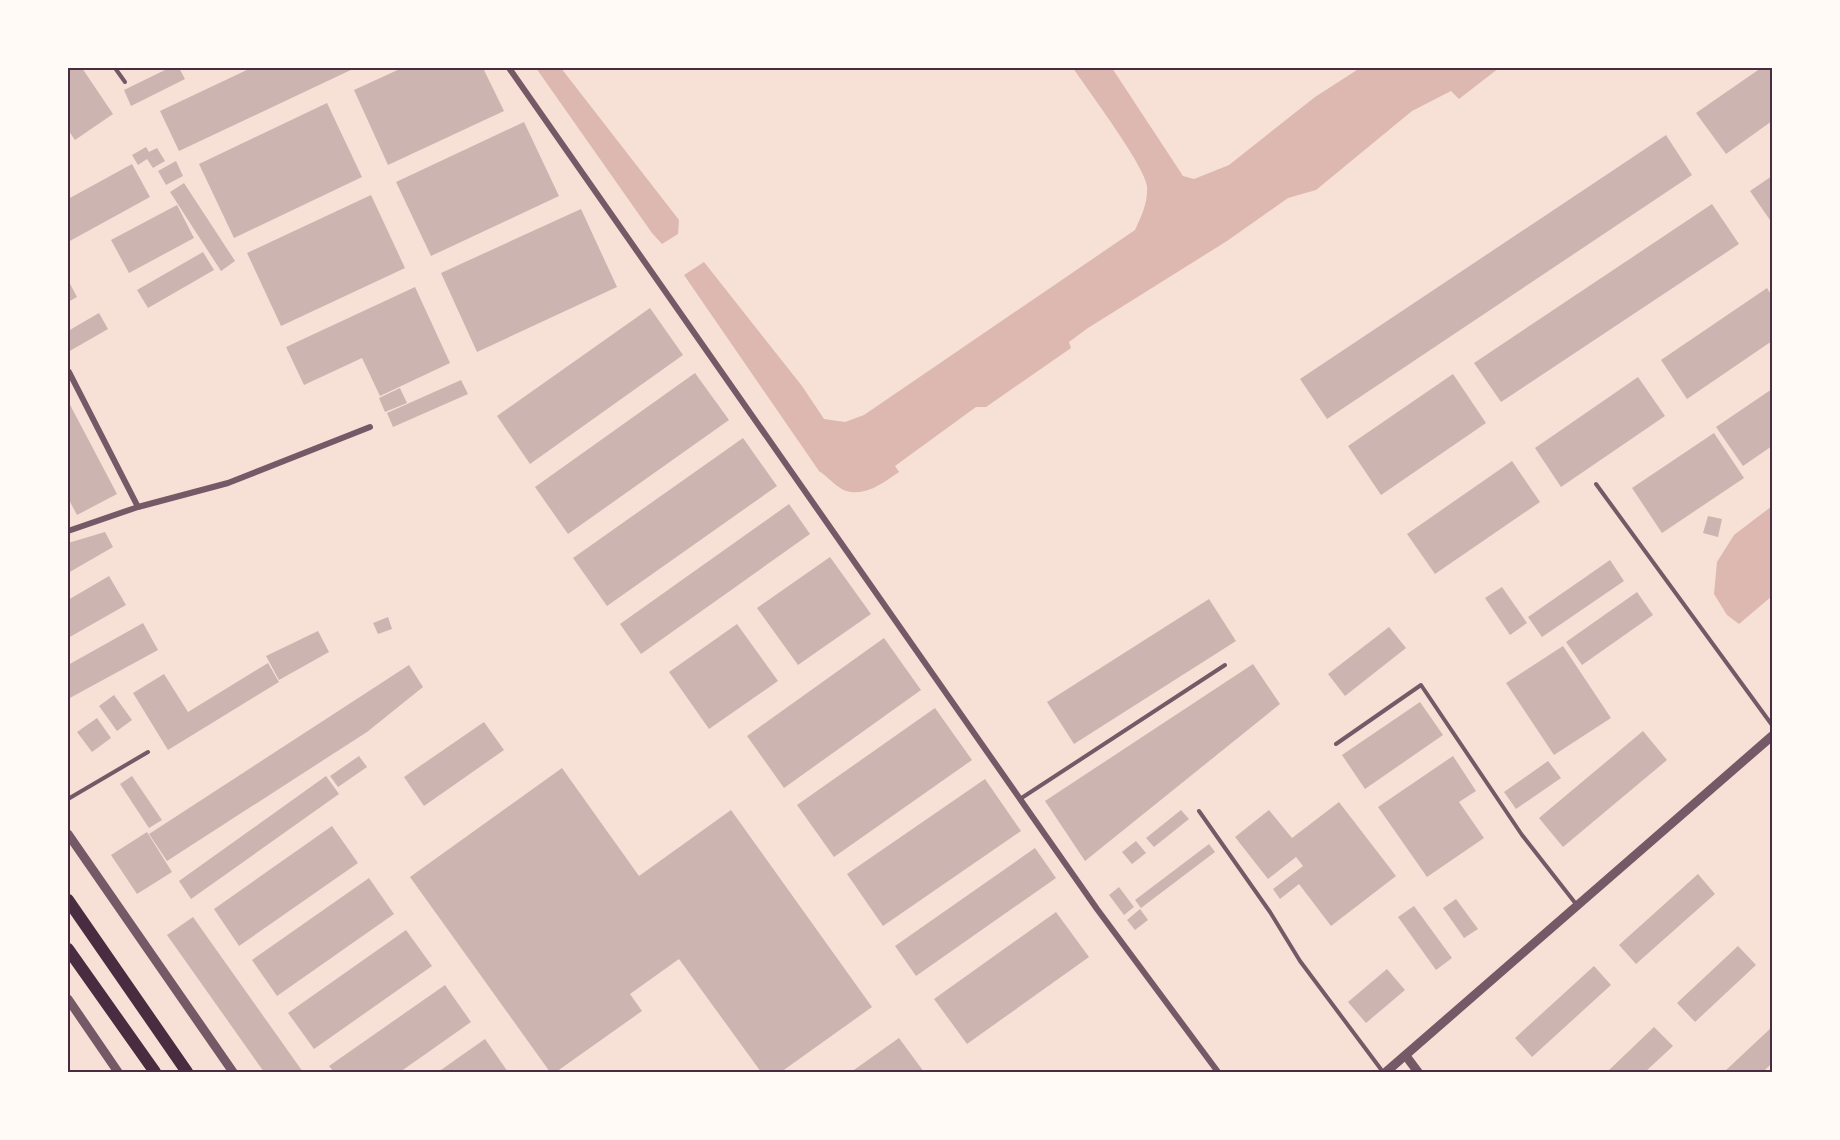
<svg xmlns="http://www.w3.org/2000/svg" width="1840" height="1140" font-family="'Exo 2',sans-serif">
<style>
.water{fill:#dcb8b0}
.building{fill:#ccb4b1}
.lines{fill:none;stroke-linecap:round;stroke-linejoin:round}
.service{stroke:#755966;stroke-width:4}
.minor{stroke:#755966;stroke-width:6}
.tertiary{stroke:#755966;stroke-width:9}
.primary{stroke:#4a2c40;stroke-width:12}
.neatline{fill:none;stroke:#4a2c40;stroke-width:2}
</style>
<rect width="100%" height="100%" fill="#f7e1d7"/>
<g class="water">
<path d="M536,68H561L679,220L678,234L662,244L652,233Z"/>
<path d="M1073,68H1112L1183,176L1194,179L1229,165L1315,97L1360,68H1499L1459,99L1451,91L1412,111L1316,190L1288,198L1227,241L1088,328L1069,342L1071,348L986,407H976L895,466L899,472C884,482 866,497 846,491C837,488 827,476 819,471L684,275L704,262L802,386L824,419L845,422L864,415L1135,230C1142,215 1148,202 1147,186C1145,166 1087,89 1073,68Z"/>
<path d="M1772,506V596L1739,624L1727,615L1714,594L1717,562L1734,535Z"/>
</g>
<g class="building">
<path d="M68,68H82L113,114L75,140L68,130Z"/>
<path d="M169,68H179L185,79L131,106L124,90Z"/>
<path d="M251,68H355L179,151L160,111Z"/>
<path d="M402,68H483L504,111L388,165L354,90Z"/>
<path d="M1761,68H1772V121L1726,154L1696,113Z"/>
<path d="M327,103L362,177L234,238L199,164Z"/>
<path d="M524,122L559,196L431,256L396,182Z"/>
<path d="M1666,135L1692,175L1327,419L1300,379Z"/>
<path d="M146,147L149,152L157,148L165,161L153,168L147,159L138,165L132,155Z"/>
<path d="M176,161L183,176L166,185L158,171Z"/>
<path d="M132,164L150,197L68,242V199Z"/>
<path d="M1772,176V223L1750,191Z"/>
<path d="M184,183L235,261L221,271L170,192Z"/>
<path d="M371,195L405,268L281,326L247,253Z"/>
<path d="M1712,204L1739,244L1501,402L1474,363Z"/>
<path d="M177,205L194,238L129,273L111,240Z"/>
<path d="M581,209L617,287L477,352L441,273Z"/>
<path d="M203,252L214,270L148,308L137,290Z"/>
<path d="M68,280L77,297L68,302Z"/>
<path d="M415,287L450,363L380,396L362,358L304,385L286,347Z"/>
<path d="M1767,288L1772,296V341L1687,399L1661,360Z"/>
<path d="M650,308L683,355L530,464L497,416Z"/>
<path d="M99,313L108,329L68,352V331Z"/>
<path d="M695,373L729,420L568,534L535,487Z"/>
<path d="M1453,374L1486,423L1381,495L1348,446Z"/>
<path d="M1638,377L1665,416L1561,487L1535,448Z"/>
<path d="M461,380L468,394L393,427L387,413Z"/>
<path d="M400,388L407,403L385,412L379,398Z"/>
<path d="M1772,389V446L1743,466L1716,427Z"/>
<path d="M68,401L117,494L77,515L68,498Z"/>
<path d="M1714,433L1744,478L1662,533L1632,488Z"/>
<path d="M743,438L777,486L607,606L573,558Z"/>
<path d="M1512,461L1540,502L1435,574L1407,534Z"/>
<path d="M789,504L810,534L641,654L620,624Z"/>
<path d="M1708,516L1722,519L1718,537L1703,533Z"/>
<path d="M105,532L113,547L68,573V543Z"/>
<path d="M830,557L871,614L798,665L757,608Z"/>
<path d="M1610,560L1624,581L1542,637L1528,617Z"/>
<path d="M109,576L126,605L68,638V600Z"/>
<path d="M1502,587L1527,623L1510,635L1485,598Z"/>
<path d="M1637,592L1653,615L1582,665L1566,642Z"/>
<path d="M1209,599L1236,641L1074,744L1047,702Z"/>
<path d="M388,617L392,629L378,634L373,623Z"/>
<path d="M143,623L158,650L68,699V665Z"/>
<path d="M737,624L778,681L709,729L669,672Z"/>
<path d="M1389,627L1406,648L1345,696L1328,674Z"/>
<path d="M318,631L329,652L279,680L266,656Z"/>
<path d="M884,638L921,690L784,788L747,736Z"/>
<path d="M1563,646L1611,718L1554,755L1506,683Z"/>
<path d="M268,663L279,682L168,750L133,693L164,674L188,712Z"/>
<path d="M1253,664L1280,704L1085,861L1045,801Z"/>
<path d="M409,665L423,687L367,732L167,861L149,834Z"/>
<path d="M114,695L132,720L117,731L99,706Z"/>
<path d="M1420,702L1443,735L1365,789L1342,755Z"/>
<path d="M935,708L972,760L834,857L797,805Z"/>
<path d="M97,718L111,738L92,752L77,732Z"/>
<path d="M484,722L504,750L424,806L404,777Z"/>
<path d="M1643,731L1667,760L1563,847L1539,818Z"/>
<path d="M359,756L367,767L338,787L330,776Z"/>
<path d="M1453,756L1476,791L1459,802L1484,838L1427,877L1378,807Z"/>
<path d="M1548,761L1561,778L1516,809L1504,792Z"/>
<path d="M562,768L639,876L731,810L872,1007L781,1072H761L679,959L630,994L642,1011L556,1072H550L410,877Z"/>
<path d="M132,776L162,820L149,828L120,784Z"/>
<path d="M326,776L339,794L191,899L179,881Z"/>
<path d="M985,779L1021,831L883,926L847,874Z"/>
<path d="M1339,802L1396,876L1331,926L1299,884L1280,899L1273,889L1303,866L1296,857L1268,879L1235,837L1269,810L1292,838Z"/>
<path d="M1181,810L1189,819L1154,847L1146,838Z"/>
<path d="M332,826L358,863L239,946L214,909Z"/>
<path d="M147,832L172,872L137,894L111,855Z"/>
<path d="M1136,841L1146,853L1132,864L1122,852Z"/>
<path d="M1209,844L1215,852L1141,908L1135,900Z"/>
<path d="M1035,848L1056,878L916,976L895,946Z"/>
<path d="M1698,874L1715,894L1636,964L1619,945Z"/>
<path d="M369,878L394,914L277,996L252,960Z"/>
<path d="M1119,887L1134,907L1124,915L1109,895Z"/>
<path d="M1456,899L1478,929L1464,938L1443,908Z"/>
<path d="M1414,906L1452,958L1436,970L1398,917Z"/>
<path d="M1140,909L1148,920L1135,930L1127,920Z"/>
<path d="M1056,912L1089,957L967,1044L934,999Z"/>
<path d="M193,917L303,1072H264L167,935Z"/>
<path d="M406,930L432,966L314,1049L288,1013Z"/>
<path d="M1738,946L1756,965L1695,1022L1677,1003Z"/>
<path d="M1594,966L1611,985L1532,1057L1515,1038Z"/>
<path d="M1387,969L1405,990L1366,1023L1348,1002Z"/>
<path d="M445,985L471,1022L400,1072H334L329,1066Z"/>
<path d="M1654,1027L1673,1046L1645,1072H1607Z"/>
<path d="M1772,1027V1063L1763,1072H1724Z"/>
<path d="M899,1038L924,1072H851Z"/>
<path d="M485,1039L508,1072H438Z"/>
</g>
<g class="lines">
<g class="service">
<path d="M115,68L125,82"/>
<path d="M1596,484L1772,725"/>
<path d="M1336,744L1421,685L1522,835L1576,904"/>
<path d="M68,799L148,752"/>
<path d="M1020,799L1225,665"/>
<path d="M1199,811L1270,912L1300,961L1383,1072"/>
</g>
<g class="minor">
<path d="M509,68L1097,909L1218,1072"/>
<path d="M138,507L228,483L370,427"/>
<path d="M68,531L138,507L69,372"/>
</g>
<g class="tertiary">
<path d="M68,834L233,1072"/>
<path d="M68,999L118,1072"/>
<path d="M1406,1056L1418,1072"/>
<path d="M1386,1072L1772,736"/>
</g>
<g class="primary">
<path d="M68,900L187,1072"/>
<path d="M68,949L155,1072"/>
</g>
</g>
<rect width="1840" height="1140" fill="none" stroke="#fffaf5" stroke-width="138"/>
<rect x="69" y="69" width="1702" height="1002" class="neatline"/>
</svg>
